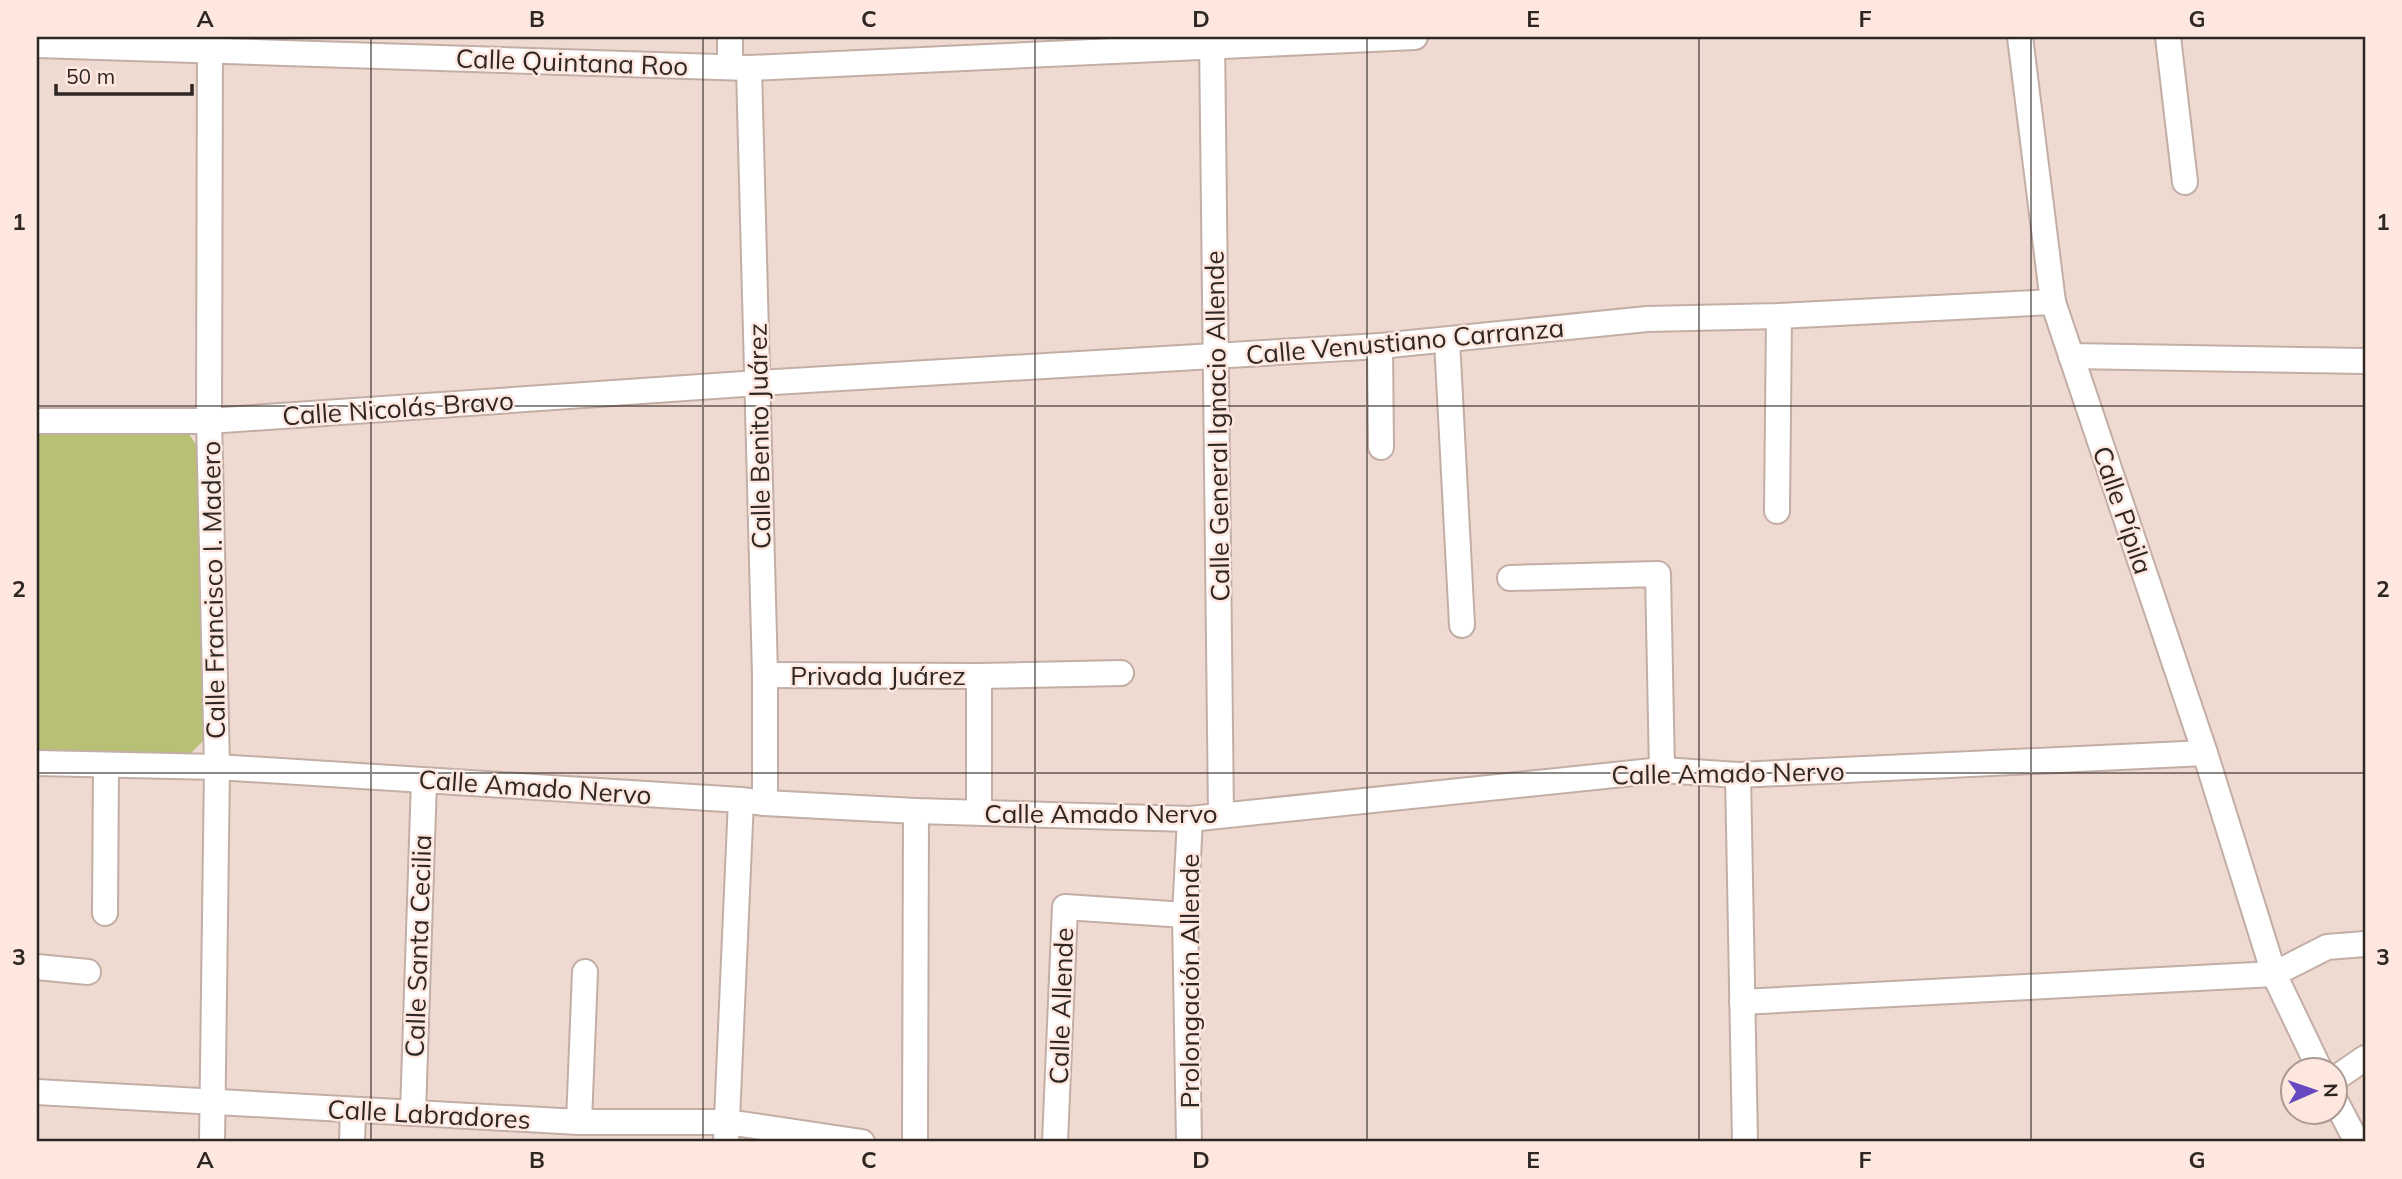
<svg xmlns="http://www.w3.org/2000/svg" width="2402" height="1179" font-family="Mulish,sans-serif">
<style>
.green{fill:#b7c074}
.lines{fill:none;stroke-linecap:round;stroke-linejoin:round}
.minor-casing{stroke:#c2aea5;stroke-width:28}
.minor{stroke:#fff;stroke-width:24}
.grid{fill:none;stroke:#2e2723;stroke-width:2;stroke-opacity:0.55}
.labels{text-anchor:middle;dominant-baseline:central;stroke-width:5;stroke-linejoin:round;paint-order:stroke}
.street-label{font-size:26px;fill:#2e2723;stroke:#fde7de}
.neatline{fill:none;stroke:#2e2723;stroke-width:2.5}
.grid-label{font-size:23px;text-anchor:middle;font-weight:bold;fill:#2e2723}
</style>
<rect width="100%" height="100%" fill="#efdad1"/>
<path class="green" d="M185,429L198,447L204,740L189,755L37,751V432Z"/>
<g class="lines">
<g class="minor-casing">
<g id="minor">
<path d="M210,37L209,421L217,767L212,1142"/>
<path d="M1212,37L1221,815"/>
<path d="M2020,37L2053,302L2205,753L2274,974L2320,1070"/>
<path d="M2168,37L2185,182"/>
<path d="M37,45L749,68L1415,37"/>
<path d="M730,67V37"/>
<path d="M749,68L765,675V803"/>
<path d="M1447,340L1462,625"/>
<path d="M1380,346L1381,447"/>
<path d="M2071,356L2365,361"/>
<path d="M37,421H209L758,383L1380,346L1647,319L1779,316L2053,302"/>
<path d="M1777,511L1779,316"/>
<path d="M1510,578L1658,574L1662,770"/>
<path d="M765,675L979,676L1121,673"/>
<path d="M37,763L217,767L741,800L765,803L916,811L1190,819L1662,770L1738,775L2205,753"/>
<path d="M1738,775L1745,1142"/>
<path d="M979,812V676"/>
<path d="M105,913L106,765"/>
<path d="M37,967L88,972"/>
<path d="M1742,1002L2274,974L2327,947L2365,944"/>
<path d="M2336,1078L2365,1058"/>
<path d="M37,1092L579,1122H727L862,1142"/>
<path d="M2336,1102L2357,1142"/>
<path d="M413,1113L424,780"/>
<path d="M579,1122L585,972"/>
<path d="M352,1142L353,1110"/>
<path d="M726,1142L741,800"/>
<path d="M915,1142L916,811"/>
<path d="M1055,1142L1065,907L1185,915"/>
<path d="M1189,1142L1185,915L1190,819"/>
</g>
</g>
<use href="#minor" class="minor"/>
</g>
<path class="grid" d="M371,37V1142M703,37V1142M1035,37V1142M1367,37V1142M1699,37V1142M2031,37V1142M37,406H2365M37,773H2365"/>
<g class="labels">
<g class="street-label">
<text transform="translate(572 62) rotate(2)">Calle Quintana Roo</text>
<text transform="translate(1405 341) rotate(-5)">Calle Venustiano Carranza</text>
<text transform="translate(398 408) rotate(-4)">Calle Nicolás Bravo</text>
<text transform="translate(1217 426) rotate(-91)">Calle General Ignacio Allende</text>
<text transform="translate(759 436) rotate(-91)">Calle Benito Juárez</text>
<text transform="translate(2123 510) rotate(71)">Calle Pípila</text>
<text transform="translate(213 590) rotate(-91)">Calle Francisco I. Madero</text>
<text x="878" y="675">Privada Juárez</text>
<text transform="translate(1728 773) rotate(-1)">Calle Amado Nervo</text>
<text transform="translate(535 787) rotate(4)">Calle Amado Nervo</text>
<text x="1101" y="813">Calle Amado Nervo</text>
<text transform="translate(418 946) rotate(-88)">Calle Santa Cecilia</text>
<text transform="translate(1189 981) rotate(-90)">Prolongación Allende</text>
<text transform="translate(1061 1006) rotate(-88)">Calle Allende</text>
<text transform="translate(429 1114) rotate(3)">Calle Labradores</text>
</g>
</g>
<rect width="2402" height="1179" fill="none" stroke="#fde7de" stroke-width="77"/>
<g transform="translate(2314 1091) rotate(88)"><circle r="33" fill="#fde7de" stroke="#aa9a93" stroke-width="2"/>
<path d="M0-5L12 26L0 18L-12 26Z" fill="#6749c2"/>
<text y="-10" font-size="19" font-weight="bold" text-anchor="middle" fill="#2e2723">N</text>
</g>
<path d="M56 84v10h136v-10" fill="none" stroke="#2e2723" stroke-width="3.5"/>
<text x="66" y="84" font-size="21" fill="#2e2723" stroke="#fde7de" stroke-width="5" paint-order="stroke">50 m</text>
<rect x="38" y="38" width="2326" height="1102" class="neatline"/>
<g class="grid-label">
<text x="205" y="27">A</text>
<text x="537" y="27">B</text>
<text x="869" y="27">C</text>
<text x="1201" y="27">D</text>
<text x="1533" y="27">E</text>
<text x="1865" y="27">F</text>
<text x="2197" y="27">G</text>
<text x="19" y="230">1</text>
<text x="2383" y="230">1</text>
<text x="19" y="597">2</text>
<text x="2383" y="597">2</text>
<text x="19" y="965">3</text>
<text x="2383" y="965">3</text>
<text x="205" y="1168">A</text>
<text x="537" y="1168">B</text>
<text x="869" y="1168">C</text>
<text x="1201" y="1168">D</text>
<text x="1533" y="1168">E</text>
<text x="1865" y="1168">F</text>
<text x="2197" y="1168">G</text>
</g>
</svg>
